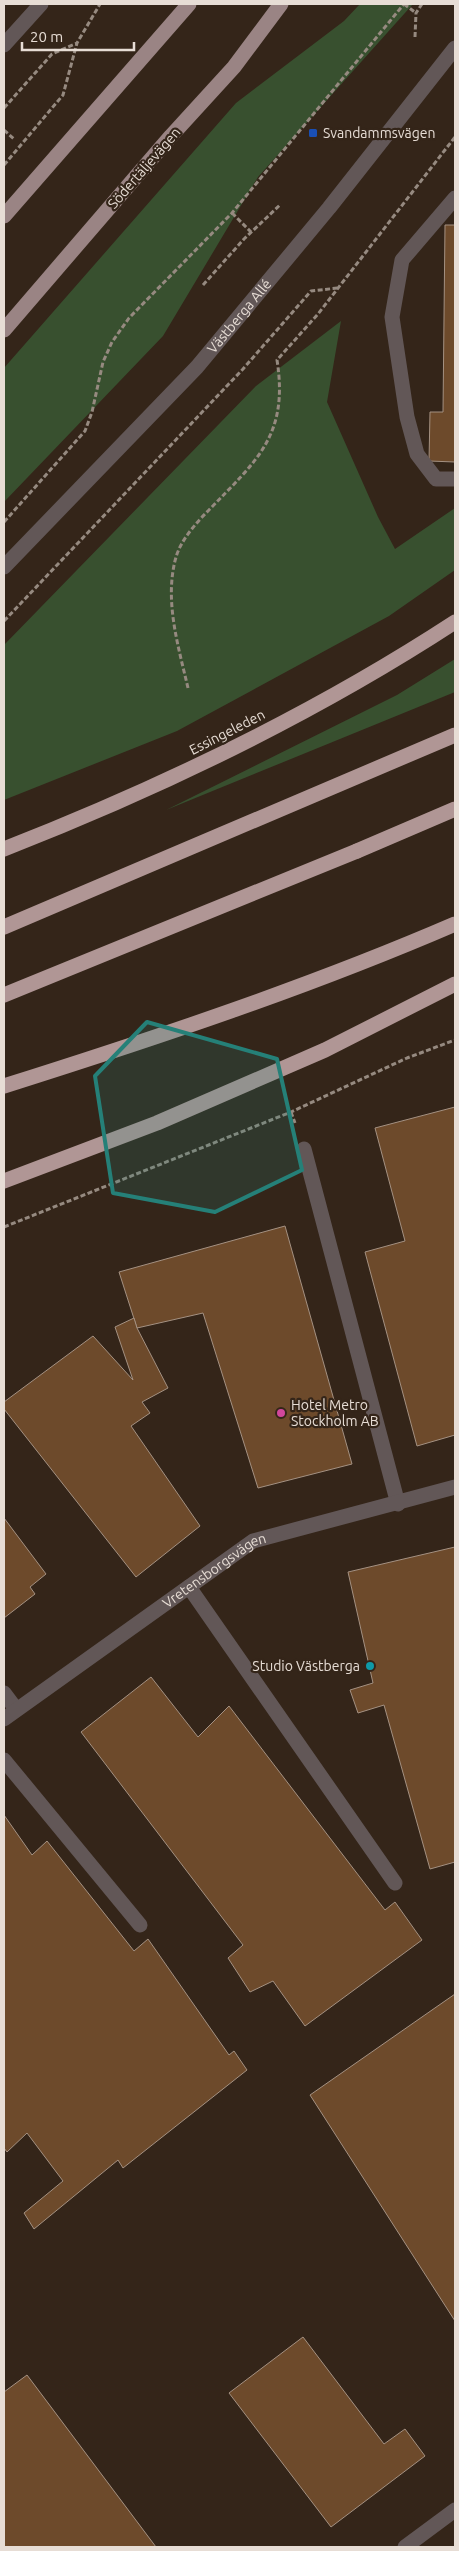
<svg xmlns="http://www.w3.org/2000/svg" width="459" height="2551" font-family="Ubuntu,sans-serif">
<style>
.green{fill:#38502f}
.building{fill:#6d4a2b;stroke:#a49182}
.lines{fill:none;stroke-linecap:round;stroke-linejoin:round}
.path{stroke:#968a80;stroke-width:3;stroke-dasharray:5 2.5;stroke-linecap:butt}
.minor{stroke:#625757;stroke-width:15}
.major{stroke:#9a8484;stroke-width:15}
.highway{stroke:#b09695;stroke-width:15}
.highway-bridge{stroke:#b09695;stroke-width:15}
.marked{fill:#258078;fill-opacity:0.2;stroke:#258078;stroke-width:4;stroke-linejoin:round}
.transit-dot{fill:#1a4fb4;stroke:#342519;stroke-width:2}
.hotel-dot{fill:#d1479c;stroke:#342519;stroke-width:2}
.culture-dot{fill:#0f9aa8;stroke:#342519;stroke-width:2}
.labels{text-anchor:middle;dominant-baseline:central;stroke-width:4.5;stroke-linejoin:round;paint-order:stroke}
.poi-label{font-size:14px;fill:#e7ddd5;stroke:#342519;text-anchor:start}
.street-label{font-size:14px;fill:#e7ddd5;stroke:#342519}
</style>
<rect width="100%" height="100%" fill="#342519"/>
<g class="green">
<path d="M360,4H413L258,177L163,336L4,502V368L236,103L344,21Z"/>
<path d="M341,321L327,402L378,517L395,549L455,508V570L389,616L177,731L4,800V645L256,386Z"/>
<path d="M455,659V692L166,810L397,695Z"/>
</g>
<g class="building">
<path d="M445,225H455V462L429,461L430,412H443Z"/>
<path d="M455,1107V1435L417,1446L365,1252L405,1241L375,1128Z"/>
<path d="M285,1226L352,1464L258,1488L203,1313L137,1328L119,1272Z"/>
<path d="M134,1318L137,1328L168,1388L142,1402L150,1413L131,1426L200,1526L136,1577L4,1409V1402L93,1336L133,1380L115,1327Z"/>
<path d="M4,1518L46,1574L30,1587L35,1594L4,1618Z"/>
<path d="M455,1547V1862L430,1869L384,1705L358,1713L350,1690L373,1683L348,1572Z"/>
<path d="M151,1677L198,1737L229,1706L385,1910L395,1902L422,1940L305,2026L273,1981L250,1992L228,1958L243,1945L81,1732Z"/>
<path d="M4,1815L32,1855L47,1841L134,1951L148,1939L229,2055L234,2051L247,2070L123,2168L118,2160L34,2229L24,2213L63,2181L27,2133L7,2152L4,2148Z"/>
<path d="M455,1994V2321L310,2095Z"/>
<path d="M303,2337L384,2444L405,2429L425,2456L331,2527L229,2393Z"/>
<path d="M27,2375L156,2547H4V2392Z"/>
</g>
<g class="lines">
<g class="path">
<path d="M404,4L416,13"/>
<path d="M415,37L416,13L422,4"/>
<path d="M4,108L52,54L77,43"/>
<path d="M4,130L14,139"/>
<path d="M4,165L63,95L77,43L100,4"/>
<path d="M232,213L251,232"/>
<path d="M203,285L244,239L281,204"/>
<path d="M4,522L85,431L92,412L103,362L112,342L129,318L232,213L404,4"/>
<path d="M4,621L243,369L311,291L338,288"/>
<path d="M188,688C178,645 164,600 176,557C181,540 196,523 208,511C256,461 289,436 277,360L318,314L455,137"/>
<path d="M291,1112L295,1123"/>
<path d="M4,1227L291,1112L407,1058L455,1040"/>
</g>
<g class="minor">
<path d="M4,45L41,4"/>
<path d="M455,198L402,260L392,317L407,417L417,454L436,479H455"/>
<path id="s1" d="M4,567L197,367L329,208L455,48"/>
<path d="M304,1149L398,1504"/>
<path d="M189,1587L395,1883"/>
<path d="M4,1693L16,1709"/>
<path id="s2" d="M4,1719L253,1541L455,1487"/>
<path d="M4,1760L140,1925"/>
<path d="M405,2547L455,2510"/>
</g>
<g class="major">
<path d="M4,216L189,4"/>
<path d="M4,330L171,136L234,67L281,4"/>
</g>
<g class="highway">
<path d="M4,849C160,788 314,714 455,622"/>
<path d="M357,851L455,809"/>
<path d="M4,927L455,735"/>
</g>
<g class="highway-bridge">
<path d="M4,995L357,851"/>
<path d="M4,1086C156,1038 309,987 455,924"/>
<path d="M4,1181L157,1123L325,1050L455,984"/>
</g>
</g>
<path class="marked" d="M147,1022L277,1059L302,1170L215,1212L113,1193L95,1076Z"/>
<rect class="transit-dot" x="308" y="128" width="10" height="10" rx="2.5"/>
<circle class="hotel-dot" cx="281" cy="1413" r="5"/>
<circle class="culture-dot" cx="370" cy="1666" r="5"/>
<g class="labels">
<g class="poi-label">
<text x="323" y="133">Svandammsvägen</text>
<text x="291" y="1405">Hotel Metro<tspan x="291" dy="16">Stockholm AB</tspan></text>
<text x="360" y="1666" text-anchor="end">Studio Västberga</text>
</g>
<g class="street-label">
<text transform="translate(144 168) rotate(-49)">Södertäljevägen</text>
<text stroke="none"><textPath href="#s1" startOffset="344">Västberga Allé</textPath></text>
<text transform="translate(227 732) rotate(-27)">Essingeleden</text>
<text stroke="none"><textPath href="#s2" startOffset="258">Vretensborgsvägen</textPath></text>
</g>
</g>
<rect width="459" height="2551" fill="none" stroke="#e7ddd5" stroke-width="10"/>
<path d="M22 42v8h112v-8" fill="none" stroke="#e7ddd5" stroke-width="2.5"/>
<text x="30" y="42" font-size="15" fill="#e7ddd5" stroke="#342519" stroke-width="4" paint-order="stroke">20 m</text>
</svg>
